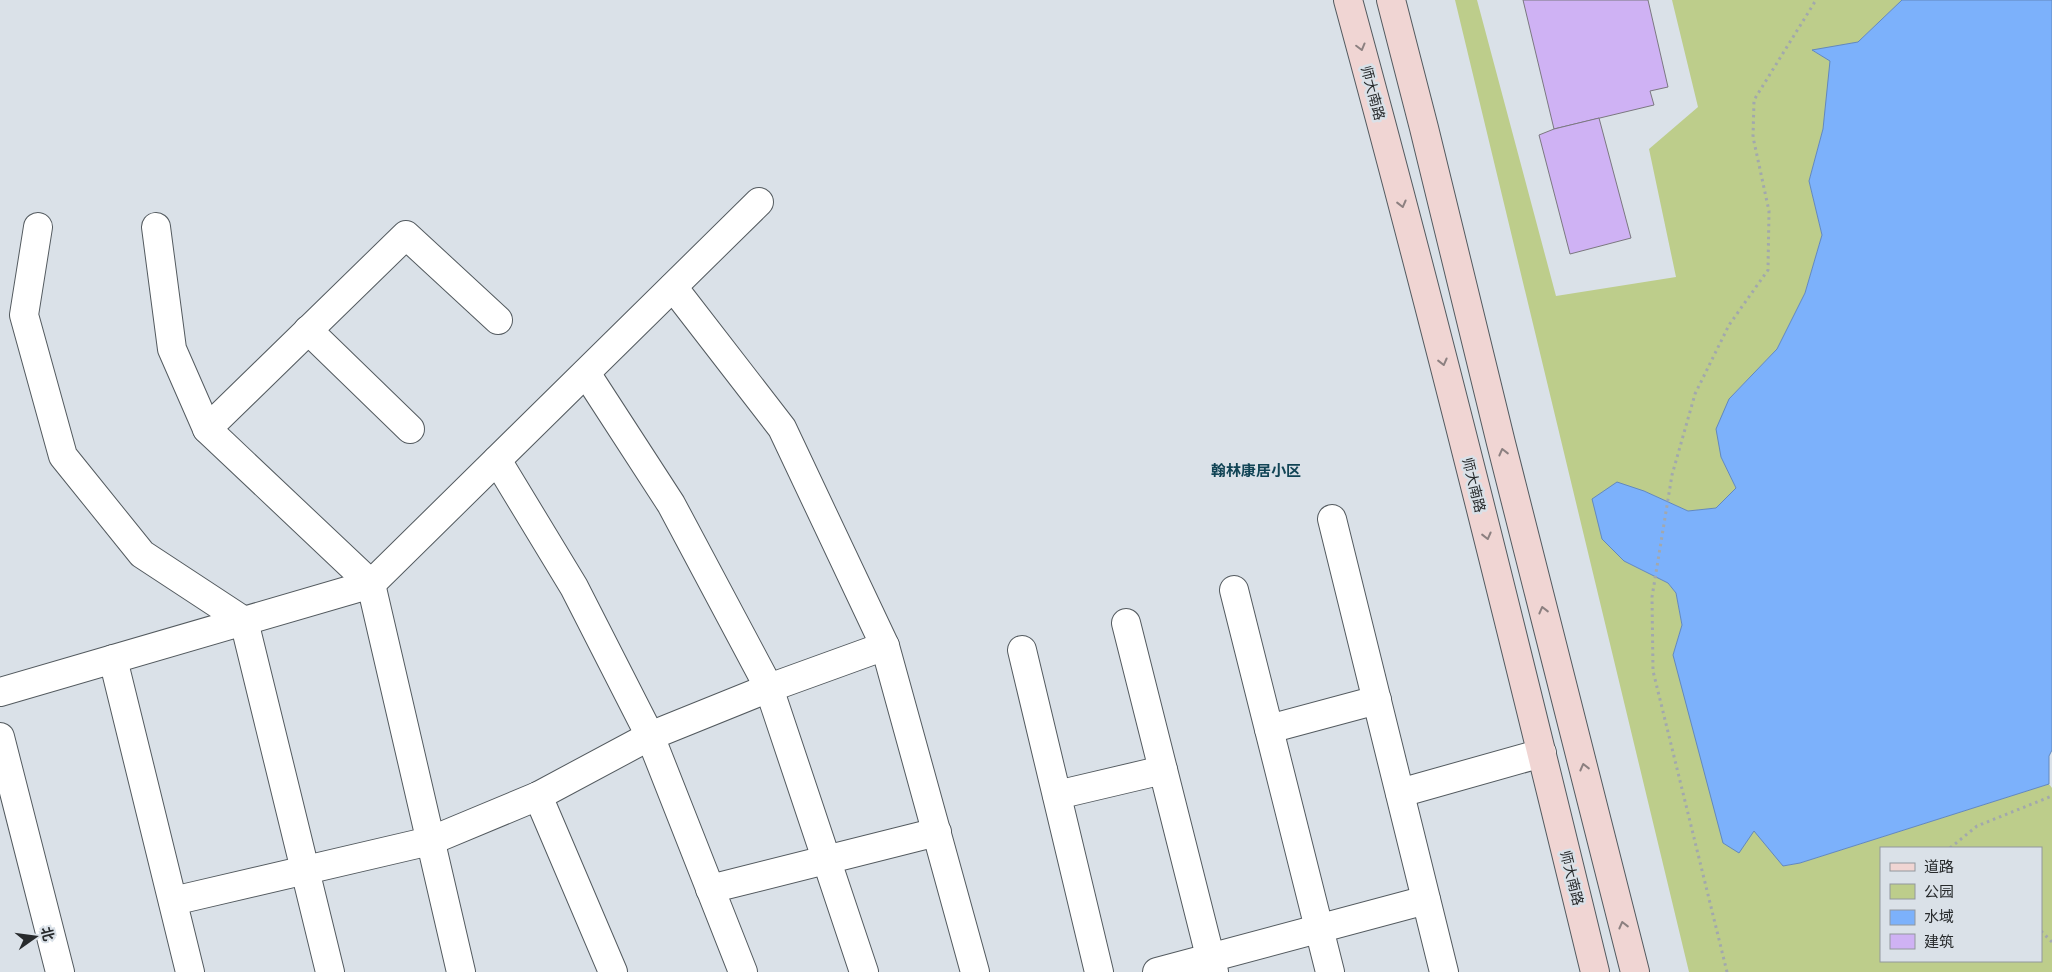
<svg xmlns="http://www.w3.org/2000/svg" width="2052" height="972" font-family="Roboto,'Noto Sans SC',sans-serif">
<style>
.green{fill:#bdcd8b;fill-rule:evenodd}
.water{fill:#7cb1fb;stroke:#6288bd}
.building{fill:#cfb2f4;stroke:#7b7880}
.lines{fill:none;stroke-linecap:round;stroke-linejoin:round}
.street-casing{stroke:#535a5f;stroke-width:30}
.secondary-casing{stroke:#535a5f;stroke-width:30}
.path{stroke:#a2a8ad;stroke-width:3;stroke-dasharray:2.5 4;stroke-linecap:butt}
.street{stroke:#fff;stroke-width:28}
.secondary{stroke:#f0d5d3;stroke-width:28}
.oneway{stroke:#8c8080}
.labels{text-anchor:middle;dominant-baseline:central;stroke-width:5;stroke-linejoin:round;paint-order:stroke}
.street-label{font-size:14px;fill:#272a2c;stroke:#dae1e8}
.neighbourhood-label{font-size:15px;font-weight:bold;fill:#145;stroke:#dae1e8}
</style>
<rect width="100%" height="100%" fill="#dae1e8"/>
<path class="green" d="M1455,0H1477L1556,296L1676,277L1649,149L1698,107L1672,0H1902L1858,42L1813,51L1831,61L1823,129L1809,181L1822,235L1805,293L1777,349L1729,399L1721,457L1736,488L1716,508L1688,511L1644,491L1624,561L1668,583L1676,593L1682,625L1673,655L1754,830L1784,866L1800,863L2049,784L2052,788V972H1689ZM1881,848H2041V961H1881Z"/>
<path class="water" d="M1902,0H2052V750L2049,756V784L1800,863L1783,866L1754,831L1739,853L1723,843L1673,655L1682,625L1676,593L1668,583L1624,561L1602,539L1592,499L1617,482L1644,491L1688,511L1716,508L1736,488L1721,457L1716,429L1729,399L1777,349L1805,293L1822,235L1809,181L1823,129L1830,61L1812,50L1858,42Z"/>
<g class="building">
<path d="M1523,0H1648L1668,87L1650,91L1654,105L1554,129Z"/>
<path d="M1599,118L1631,238L1570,254L1539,135L1554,129Z"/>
</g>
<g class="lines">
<g class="street-casing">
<g id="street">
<path d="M38,227L24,315L63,456L142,554L244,621L330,972"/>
<path d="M156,227L172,349L207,429L371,584L461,972"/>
<path d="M673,287L782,428L885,646L975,972"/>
<path d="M308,330L410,429"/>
<path d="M586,373L671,504L769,688L864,972"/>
<path d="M207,429L406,235L498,320"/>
<path d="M497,460L574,587L650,736L743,972"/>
<path d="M1332,519L1444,972"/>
<path d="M1234,590L1330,972"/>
<path d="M1126,623L1214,972"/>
<path d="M1022,650L1099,972"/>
<path d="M113,659L190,972"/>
<path d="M0,692L371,584L759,202"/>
<path d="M1269,729L1377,700"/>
<path d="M0,737L60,972"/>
<path d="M1400,793L1542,753"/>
<path d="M1057,795L1163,770"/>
<path d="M538,796L613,972"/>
<path d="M710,889L937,832"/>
<path d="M173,901L430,841L538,796L650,736L769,688L885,646"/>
<path d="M1157,972L1426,900"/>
</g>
</g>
<g class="secondary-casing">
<g id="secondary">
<path d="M1348,0C1436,323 1516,647 1595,972"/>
<path d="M1391,0L1424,128L1501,443L1635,972"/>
</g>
</g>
<g class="path">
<path d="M1950,848L1977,826L2052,796"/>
<path d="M2041,931L2052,942"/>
<path d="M1727,972L1653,671L1652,597L1672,475L1695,394L1729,325L1768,270L1769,211L1753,137L1754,100L1816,0"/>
</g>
<use href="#street" class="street"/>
<use href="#secondary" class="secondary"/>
</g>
<defs><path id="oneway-chevron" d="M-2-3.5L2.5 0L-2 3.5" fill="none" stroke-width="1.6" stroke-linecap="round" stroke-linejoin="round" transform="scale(1.25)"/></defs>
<g class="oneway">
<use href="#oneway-chevron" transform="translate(1361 47) rotate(75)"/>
<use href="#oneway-chevron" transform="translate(1402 204) rotate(76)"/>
<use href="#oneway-chevron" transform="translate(1443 362) rotate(76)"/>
<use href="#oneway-chevron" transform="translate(1503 452) rotate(-104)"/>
<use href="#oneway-chevron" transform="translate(1487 536) rotate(76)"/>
<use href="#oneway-chevron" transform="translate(1543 610) rotate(-104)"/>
<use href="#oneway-chevron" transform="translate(1584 767) rotate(-104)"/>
<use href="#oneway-chevron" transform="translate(1623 925) rotate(-104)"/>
</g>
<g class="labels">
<g class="street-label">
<text transform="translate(1373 93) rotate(75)">师大南路</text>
<text transform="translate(1474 485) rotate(76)">师大南路</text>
<text transform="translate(1572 878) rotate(76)">师大南路</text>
</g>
<g class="neighbourhood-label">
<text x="1256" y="471">翰林康居小区</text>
</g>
</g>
<rect x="1880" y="847" width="162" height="115" fill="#dae1e8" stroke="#92989d"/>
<rect x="1890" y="863" width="25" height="8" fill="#f0d5d3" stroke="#92989d"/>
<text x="1924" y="872" font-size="15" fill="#272a2c">道路</text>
<rect x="1890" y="884" width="25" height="15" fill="#bdcd8b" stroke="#92989d"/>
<text x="1924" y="897" font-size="15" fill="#272a2c">公园</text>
<rect x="1890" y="910" width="25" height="15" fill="#7cb1fb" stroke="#92989d"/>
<text x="1924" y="922" font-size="15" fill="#272a2c">水域</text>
<rect x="1890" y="934" width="25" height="15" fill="#cfb2f4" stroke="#92989d"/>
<text x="1924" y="947" font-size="15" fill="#272a2c">建筑</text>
<g transform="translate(35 937) rotate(76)" stroke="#dae1e8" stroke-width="4" paint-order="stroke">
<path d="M0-4L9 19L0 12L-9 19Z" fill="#272a2c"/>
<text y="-8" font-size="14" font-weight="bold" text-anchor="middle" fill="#272a2c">北</text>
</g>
</svg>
